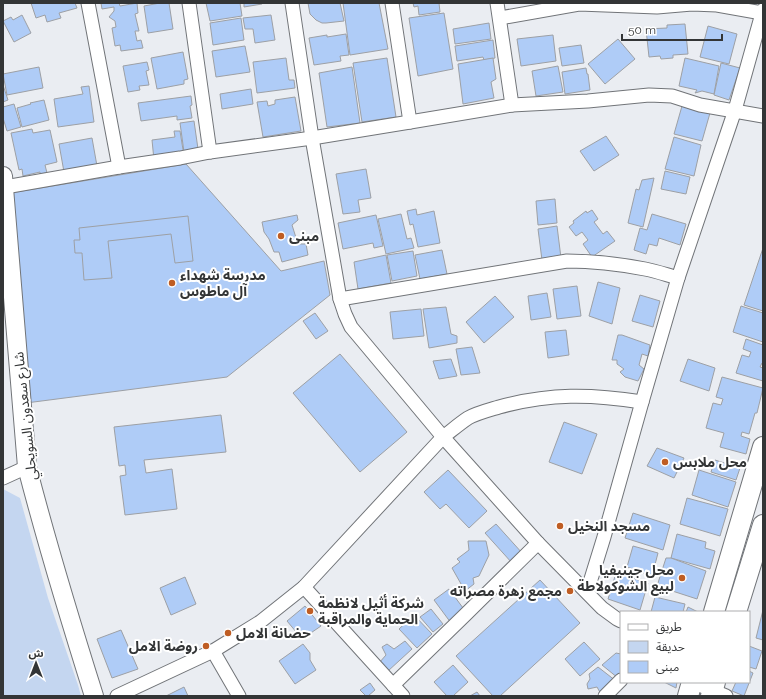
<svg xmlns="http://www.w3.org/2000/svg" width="766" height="699" font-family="Raleway,'Noto Sans Arabic',sans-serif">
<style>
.green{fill:#c4d6f0}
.building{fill:#afccf7;stroke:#9da0a5}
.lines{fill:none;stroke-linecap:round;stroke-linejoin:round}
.street-casing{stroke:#717478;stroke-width:15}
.secondary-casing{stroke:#717478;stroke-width:20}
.primary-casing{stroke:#717478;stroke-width:22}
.street{stroke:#fff;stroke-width:13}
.secondary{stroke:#fff;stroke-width:18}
.primary{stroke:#fff;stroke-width:20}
.poi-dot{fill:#bf5d23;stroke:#fff;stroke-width:1.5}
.labels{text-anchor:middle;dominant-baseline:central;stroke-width:4;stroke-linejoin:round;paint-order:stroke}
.poi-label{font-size:14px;font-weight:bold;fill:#333536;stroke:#fff;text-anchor:start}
.street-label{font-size:14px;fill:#333536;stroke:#fff}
</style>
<rect width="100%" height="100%" fill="#eaedf2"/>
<path class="green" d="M3,489L20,498L48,598L78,685L81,696H3Z"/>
<g class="building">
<path d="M31,3H75L77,8L59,13L61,18L47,22L45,15L36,18Z"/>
<path d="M101,3H119L120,6L137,3L138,13L135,14L139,31H135L137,41L141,40L143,48L121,51L120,45L115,46L112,28L116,27L115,21L109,17L114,11V7L102,9Z"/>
<path d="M160,3H169L173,29L148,33L144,6Z"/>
<path d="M206,3H240L242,16L210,21Z"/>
<path d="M244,3H262V4L244,7Z"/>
<path d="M308,3H340L344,21L326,23H322L316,20L310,14Z"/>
<path d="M343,3H379L388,49L350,55Z"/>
<path d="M413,3H439L440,12L419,15L418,6L414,7Z"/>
<path d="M744,3H758L754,6Z"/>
<path d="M444,13L453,69L418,76L409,18Z"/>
<path d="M22,15L31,33L14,42L3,21L11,17L13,20Z"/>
<path d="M271,15L275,40L255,43L253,29H245L243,18Z"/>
<path d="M241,18L244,40L213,45L210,23Z"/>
<path d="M489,23L491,39L455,44L453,29Z"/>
<path d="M685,24L688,54L673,55V58L661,59L660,56L649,57L646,29L667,28V25Z"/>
<path d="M708,26L737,34L729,64L700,57Z"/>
<path d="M346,34L349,55L340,56L341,61L314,65L309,38L327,35V37Z"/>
<path d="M553,35L556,61L521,66L517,39Z"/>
<path d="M618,39L635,59L605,84L588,64Z"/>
<path d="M493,40L495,58L484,60L483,57L457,61L455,46Z"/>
<path d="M581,45L584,63L562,66L559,48Z"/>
<path d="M245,46L250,72L216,77L212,51Z"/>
<path d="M183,52L188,79L184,80V84L157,89L151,58Z"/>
<path d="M286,58L289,80H294L295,88L257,93L253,62Z"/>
<path d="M387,58L396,117L362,122L353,63Z"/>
<path d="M493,58L496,79L491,82L494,98L463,104L458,64Z"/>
<path d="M685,58L719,66L714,94L702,91L695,93L697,90L679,86Z"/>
<path d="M147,62L149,70L146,71L149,85L139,86L140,90L128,92L123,66Z"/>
<path d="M721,63L740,68L729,100L714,95Z"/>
<path d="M558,66L563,92L536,96L532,71Z"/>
<path d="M39,67L43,88L7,95L3,74Z"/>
<path d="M352,67L360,123L327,127L319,73Z"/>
<path d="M586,68L587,74H588L590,90L565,94L562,72Z"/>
<path d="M3,85L8,100L3,102Z"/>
<path d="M89,86L94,122L58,127L54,99L83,94L81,87Z"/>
<path d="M251,89L253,104L222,109L220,94Z"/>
<path d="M191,96L192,105L190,106L192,118L177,120V116L141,121L138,103Z"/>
<path d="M295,97L301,131L263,137L257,102L267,101L268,106L275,104V100Z"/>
<path d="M44,100L49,120L22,127L17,108L31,104L30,103Z"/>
<path d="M14,104L21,127L7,131L3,118V107Z"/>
<path d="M682,106L710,113L702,141L674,134Z"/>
<path d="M194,121L198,149L184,152L180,123Z"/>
<path d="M32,129L33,133L50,130L57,162L45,165L47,173L40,174V172L23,176L22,169L19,170L11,133Z"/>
<path d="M174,131H180L184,156L154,160L152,140L175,137Z"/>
<path d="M606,136L619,155L594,171L580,151Z"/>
<path d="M674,137L701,145L694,176L665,169Z"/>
<path d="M92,138L97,166L64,172L59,144Z"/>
<path d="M186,164L281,271L324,261L330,295L227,377L26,403L10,193Z"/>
<path d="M366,169L371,198L358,200L360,212L343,214L336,174Z"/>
<path d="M665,171L690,177L686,194L661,189Z"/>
<path d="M654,178L643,227L628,223L636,189L639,190L642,180Z"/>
<path d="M555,199L557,223L538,225L536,201Z"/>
<path d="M416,209L417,215L434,211L440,243L418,247L413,224L410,225L407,211Z"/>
<path d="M592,210L598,219L594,222L603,234L607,231L615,241L592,257L583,244L588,240L582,232L576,236L569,227L574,223L573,221L586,211L587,213Z"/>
<path d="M401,214L407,239L411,238L414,248L386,254L378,219Z"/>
<path d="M652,214L686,224L680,245L659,238L657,246L649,244L646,254L634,250L640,228L647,230Z"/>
<path d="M297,215L298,220L292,225L298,244H306L308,255L282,262L279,252H274L269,239L264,232L262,222Z"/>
<path d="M376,215L383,246L374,248L373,243L343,249L338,223Z"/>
<path d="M188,216L193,261L175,263L171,234L108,241L112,278L84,280L82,253H75L74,240H80L79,228Z"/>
<path d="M557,226L561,258L542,260L538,229Z"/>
<path d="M763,248V311L744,305Z"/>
<path d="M442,250L447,274L420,279L415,255Z"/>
<path d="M413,251L417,276L392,281L387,255Z"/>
<path d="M386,255L391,283L358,289L354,262Z"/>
<path d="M598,282L620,288L612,324L589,316Z"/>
<path d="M577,286L581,316L557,319L553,289Z"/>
<path d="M547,293L551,317L531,320L528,296Z"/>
<path d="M640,295L660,301L653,327L632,321Z"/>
<path d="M495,296L514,317L484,343L466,322Z"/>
<path d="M741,306L763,313V342L733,332Z"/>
<path d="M446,307L451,334L457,336V343L429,348L423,309Z"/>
<path d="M421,309L424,336L393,339L390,312Z"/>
<path d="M315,313L328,331L316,339L303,321Z"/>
<path d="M566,330L569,355L548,358L545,332Z"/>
<path d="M618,335H622L650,345L648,356L642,354L639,365L644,369L638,381L625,377L620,372L624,369L617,364V360H612Z"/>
<path d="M746,339L763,345V363H762L760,367L763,368V381L736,373L742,355L749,357L751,352L743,349Z"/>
<path d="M472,347L480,373L461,375L456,349Z"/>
<path d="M340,354L407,432L360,472L293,393Z"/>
<path d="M451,359L457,376L439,379L433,361Z"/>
<path d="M688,359L715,368L709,391L680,381Z"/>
<path d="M722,377L763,388L757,413H755L749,434L742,432L741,436L750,439L746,454L720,447L724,433L706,428L713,403L721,405L723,399L716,397Z"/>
<path d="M221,415L226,452L144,460L146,473L172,469L177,509L125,515L120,476L126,475L125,465L119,466L114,427Z"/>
<path d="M564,422L597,434L582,474L549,462Z"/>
<path d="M657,448L684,458L674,478L647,466Z"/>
<path d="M715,460L740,468L736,480L711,472Z"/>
<path d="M448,470L487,511L469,528L446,504L440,509L424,492Z"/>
<path d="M699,470L736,482L728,507L692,495Z"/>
<path d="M687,498L728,509L720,536L680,524Z"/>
<path d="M633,513L670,525L663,550L625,538Z"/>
<path d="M496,524L523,554L512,563L485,533Z"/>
<path d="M677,534L706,542L705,548L715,551L710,569L671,558Z"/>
<path d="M468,541H486L489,555L479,576L473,578L474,584L465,591L452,568L460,562L457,559L469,550Z"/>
<path d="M633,546L658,553L652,576L627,567Z"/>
<path d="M666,558H671L706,571L697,599L657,586Z"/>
<path d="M616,573L648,583L640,610L608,599Z"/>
<path d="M185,577L196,604L171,615L160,588Z"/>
<path d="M540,580L580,623L500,696H493L456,656Z"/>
<path d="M449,589L466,612L451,623L434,600Z"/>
<path d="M655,597L685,604L683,612H651Z"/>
<path d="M305,606L321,626L302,639L287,621Z"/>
<path d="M688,607L698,612H686Z"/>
<path d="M431,609L443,624L433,632L420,617Z"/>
<path d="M763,610V640L756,638Z"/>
<path d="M414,615L432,634L417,648L399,629Z"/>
<path d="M121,630L138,669L112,678L97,639Z"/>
<path d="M405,641L412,649L388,671L379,663L386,655L382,647L387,644L394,649Z"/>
<path d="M584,642L600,659L580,676L565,659Z"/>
<path d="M303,644L310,653V660L316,670L295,684L279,661Z"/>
<path d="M749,646L762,651L756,669L749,667Z"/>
<path d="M616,653L621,654V676L618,678L602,665Z"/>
<path d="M453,665L468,682L453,696H447L434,682Z"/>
<path d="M598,667L616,681L602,696L597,687L588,689L587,684L590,679L589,674Z"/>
<path d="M749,671L753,673L744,696L732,691L736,682H749Z"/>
<path d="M664,682H677L676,688Z"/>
<path d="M370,683L375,690L368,696H366L360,690Z"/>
<path d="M184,687L188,696H166Z"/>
<path d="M477,692L480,696H470Z"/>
</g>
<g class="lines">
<g class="street-casing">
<g id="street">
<path d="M88,3L119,167"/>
<path d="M189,3L210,152"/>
<path d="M292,3L312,138L340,299L345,314L351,327L443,437L538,543L602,608L617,619L621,621"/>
<path d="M392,3L410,122"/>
<path d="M497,3L512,105"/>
<path d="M500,18L579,4L657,7L692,4L717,5L762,13"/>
<path d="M5,187L119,167L180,158L210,152L312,138L410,122L512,105L588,101L649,95L672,96L700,105L763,116"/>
<path d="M340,299L567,261C594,261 619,264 645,269C656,271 667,275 678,278"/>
<path d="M3,478L27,467"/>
<path d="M304,587L403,696"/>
<path d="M587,592L604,537L642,402L678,278L735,110L763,10"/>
<path d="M213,651L239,696"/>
<path d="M692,682L726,696"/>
<path d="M393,685L465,615L538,543"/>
<path d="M117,696L213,651L260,622L304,587L443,437C451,431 459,424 468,418C477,413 489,410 499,407C550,393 591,394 642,402"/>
<path d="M605,696L621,680"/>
</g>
</g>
<g class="secondary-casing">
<path id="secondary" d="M3,176L27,467C47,544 70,620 94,696"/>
</g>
<g class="primary-casing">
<g id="primary">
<path d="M714,612L763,447"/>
<path d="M736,612L763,525"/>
<path d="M688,696L692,682"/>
<path d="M711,696L715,682"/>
</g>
</g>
<use href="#street" class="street"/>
<use href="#secondary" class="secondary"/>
<use href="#primary" class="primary"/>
</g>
<g class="poi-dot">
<circle cx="281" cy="236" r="4"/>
<circle cx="172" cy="283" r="4"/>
<circle cx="665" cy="462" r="4"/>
<circle cx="560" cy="526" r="4"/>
<circle cx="682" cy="578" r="4"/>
<circle cx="570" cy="591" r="4"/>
<circle cx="310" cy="611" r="4"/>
<circle cx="228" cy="633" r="4"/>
<circle cx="206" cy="646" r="4"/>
</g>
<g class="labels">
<g class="poi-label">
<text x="289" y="236">مبنى</text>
<text x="180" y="275">مدرسة شهداء<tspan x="180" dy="16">آل ماطوس</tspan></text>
<text x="673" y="462">محل ملابس</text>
<text x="568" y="526">مسجد النخيل</text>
<text x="674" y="570" text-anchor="end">محل جينيفيا<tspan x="674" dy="16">لبيع الشوكولاطة</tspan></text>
<text x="562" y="591" text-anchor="end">مجمع زهرة مصراته</text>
<text x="318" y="603">شركة أثيل لانظمة<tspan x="318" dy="16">الحماية والمراقبة</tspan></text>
<text x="236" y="633">حضانة الامل</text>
<text x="198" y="646" text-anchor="end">روضة الامل</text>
</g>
<g class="street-label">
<text transform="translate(25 416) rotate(-96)">شارع سعدون السويحلي</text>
</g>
</g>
<rect width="766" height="699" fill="none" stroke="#333536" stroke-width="8"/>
<rect x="620" y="611" width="130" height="72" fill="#ffffff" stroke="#adaeaf"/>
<rect x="628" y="624" width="20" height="6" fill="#ffffff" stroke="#adaeaf"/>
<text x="656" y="631" font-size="12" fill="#333536">طريق</text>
<rect x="628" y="641" width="20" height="12" fill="#c4d6f0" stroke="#adaeaf"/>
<text x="656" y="651" font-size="12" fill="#333536">حديقة</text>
<rect x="628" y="661" width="20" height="12" fill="#afccf7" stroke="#adaeaf"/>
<text x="656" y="671" font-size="12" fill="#333536">مبنى</text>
<g transform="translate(36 663)" stroke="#ffffff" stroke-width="3" paint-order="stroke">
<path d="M0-3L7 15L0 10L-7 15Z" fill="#333536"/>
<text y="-6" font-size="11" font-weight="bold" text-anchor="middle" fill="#333536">ش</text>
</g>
<path d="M622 34v6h100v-6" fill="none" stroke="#333536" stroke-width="2"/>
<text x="628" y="34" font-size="12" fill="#333536" stroke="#ffffff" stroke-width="3" paint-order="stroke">50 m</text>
</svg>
